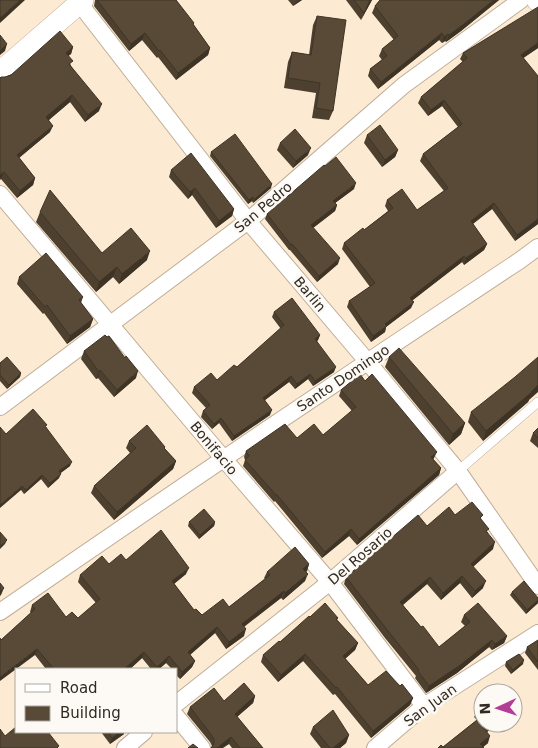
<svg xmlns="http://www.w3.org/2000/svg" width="538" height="748" font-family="'DejaVu Sans',sans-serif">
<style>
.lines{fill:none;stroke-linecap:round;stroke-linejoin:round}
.service-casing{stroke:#bfae97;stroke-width:10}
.minor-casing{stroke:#bfae97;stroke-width:18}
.tertiary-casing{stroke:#bfae97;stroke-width:22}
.service{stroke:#fff;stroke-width:9}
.minor{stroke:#fff;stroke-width:16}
.tertiary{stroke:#fff;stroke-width:21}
.wall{fill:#4d402f}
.shaded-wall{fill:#3e3426}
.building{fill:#594a37;stroke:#3e3426}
.labels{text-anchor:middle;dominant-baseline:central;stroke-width:5;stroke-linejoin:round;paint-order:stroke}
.street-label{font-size:14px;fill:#312a22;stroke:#fdfaf5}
</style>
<rect width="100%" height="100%" fill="#fcead3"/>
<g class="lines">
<g class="service-casing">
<path id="service" d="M458,471L538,402"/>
</g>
<g class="minor-casing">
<g id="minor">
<path d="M80,4L248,221L367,361L458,471L538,586"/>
<path d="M0,194L223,458L330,582L424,706"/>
<path d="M0,407L248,221L404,85L521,0"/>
<path d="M0,612C172,493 345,376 519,261L538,247"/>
<path d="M176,704L330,582L458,471"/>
<path d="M176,716L202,748"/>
<path d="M125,748L144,732"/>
<path d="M375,748L424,706L538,633"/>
</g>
</g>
<g class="tertiary-casing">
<g id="tertiary">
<path d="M537,0L538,1"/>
<path d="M0,72L83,0"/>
</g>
</g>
<use href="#service" class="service"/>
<use href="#minor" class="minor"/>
<use href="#tertiary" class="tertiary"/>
</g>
<g class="wall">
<path d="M95,0H176L210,48L208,55L176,80L158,57L157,58L142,40L129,51L94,6Z"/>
<path d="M288,0H302L293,6Z"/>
<path d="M346,0H372L361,20Z"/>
<path d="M380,0H499L461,31L446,42L445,41L442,43L439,40L378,89L368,76L370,69L382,60L379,56L382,49L394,40L372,13L375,6Z"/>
<path d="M538,8V48L523,58L538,224L515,241L492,209L473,224L487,244L484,250L464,265L462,262L412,300L411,308L386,327L385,332L371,342L347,307L349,301L370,287L342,249L344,243L364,230L388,211L385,206L387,200L417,210L444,191L420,161L423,154L458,127L442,106L428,116L418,103L421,97L463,62L460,59L463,53Z"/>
<path d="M317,16L333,111L329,120L312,118L316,93L284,88L288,62L292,52L309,55L313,25Z"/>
<path d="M73,47L71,54L68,56L71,66L99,111L85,122L70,102L49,120L50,132L19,158L35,178L33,185L17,198L1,179L5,77Z"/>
<path d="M367,135L398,150L395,157L382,167L364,143Z"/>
<path d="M280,143L308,155L293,168L277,150Z"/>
<path d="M211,152L271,188L253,203L252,201L248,204L210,156Z"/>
<path d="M171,170L234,209L232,216L216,228L192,195L188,199L169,177Z"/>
<path d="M354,189L335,203L337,205L335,211L313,228L338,264L317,282L290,250H289L265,219L267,214Z"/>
<path d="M40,212L102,253L147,260L119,284L113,277L96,292L36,222Z"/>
<path d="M19,277L83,297L81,303L93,319L90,327L67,344L44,313L43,314L17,284Z"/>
<path d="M274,312L320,335L318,340L317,341L334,372L313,386L308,379L295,389L289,382L265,400L270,415L232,441L219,423L212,429L201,417L203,411L206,408L192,393L194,387L217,380L237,367L281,329L272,317Z"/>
<path d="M84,351L136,378L114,397L98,378L96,379L81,359Z"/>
<path d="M389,357L465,423L461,434L449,445L385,367Z"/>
<path d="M0,363L21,373L20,377L7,389L0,381Z"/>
<path d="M341,390L434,458L433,459L441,468L439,475L357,545L349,536L322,558L275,501L274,502L243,466L245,460L244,457L246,451L297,438L323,435L352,411L339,396Z"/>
<path d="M529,400L528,402L483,441L468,422L471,412Z"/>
<path d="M46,427L70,466L60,473L59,478L48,488L41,479L24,494L21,490L6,434Z"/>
<path d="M538,428V448L530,441L533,433Z"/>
<path d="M129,441L165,447V449L176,461L173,469L114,520L91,493L94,486L130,453L126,448Z"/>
<path d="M455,515L481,520L488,533L493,549L473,567L483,588L472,598L460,583L441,600L427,584L403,605L421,627L439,647L465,626L461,622L464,615L507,636L504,643L492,650L489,647L457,673L426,693L415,678L416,676L385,638L344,584L346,577L427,526Z"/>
<path d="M189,522H215L214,526L199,539L188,526Z"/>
<path d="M126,560L186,574L174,584L194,610L202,615L229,607L265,579L264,578L267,572L309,564L307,571L306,572L305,581L283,600L281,598L244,627V636L226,649L215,633L190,655L195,661L192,667L180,679L176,675V669H172L166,663L159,669H151L142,658L130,669H46L35,655L1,640L31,613L30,612L32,605L66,617L78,618L96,603L78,582L80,575L109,564Z"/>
<path d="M512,592L538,603L526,614L510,595Z"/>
<path d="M310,617L338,618L337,620L358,643L355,650L345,659L368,685L400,686L413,698L410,705L371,738L335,694L333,695L303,661L278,682L261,662L263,655L280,642Z"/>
<path d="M538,640V670L525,653L527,647Z"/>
<path d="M506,662L523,664L511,674L505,666Z"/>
<path d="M255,696L253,703L237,717L263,748H232L229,744L211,748L212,746L210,742L187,714L190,707L224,701Z"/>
<path d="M483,708V723H498L487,732L488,743L483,747H443L477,720L474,717L476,714Z"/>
<path d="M313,727L349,735L346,743L340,748H321L310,734Z"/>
<path d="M101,732H124V734L110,744Z"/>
</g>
<g class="shaded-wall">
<path d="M20,0H25L0,23V18Z"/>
<path d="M298,0H302L293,6L295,3Z"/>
<path d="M370,0H372L361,20L364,13Z"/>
<path d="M494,0H499L461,31L446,42L449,35Z"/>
<path d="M145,33L142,40L129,51L131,44Z"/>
<path d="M442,33L439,40L378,89L381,82Z"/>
<path d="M448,34L445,41L442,43L444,37Z"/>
<path d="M538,43V48L519,61L521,55Z"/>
<path d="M7,44L5,51L0,55V51Z"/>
<path d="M73,47L71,54L63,60L66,53Z"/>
<path d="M210,48L208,55L176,80L178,73Z"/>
<path d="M72,95L70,102L44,124L46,117Z"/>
<path d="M444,100L442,106L428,116L431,110Z"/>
<path d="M102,104L99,111L85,122L88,115Z"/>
<path d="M53,126L50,132L14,162L17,155Z"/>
<path d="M311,148L308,155L293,168L296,161Z"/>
<path d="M398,150L395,157L382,167L385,160Z"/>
<path d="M4,172L1,179L0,180V175Z"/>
<path d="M35,178L33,185L17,198L20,191Z"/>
<path d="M356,183L354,189L331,206L333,201Z"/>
<path d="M272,184L271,188L253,203L255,199Z"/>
<path d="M195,188L192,195L188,199L190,192Z"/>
<path d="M253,197L252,201L248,204L249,200Z"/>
<path d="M494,203L492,209L468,227L471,221Z"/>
<path d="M337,205L335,211L309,231L311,225Z"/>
<path d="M234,209L232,216L216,228L219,221Z"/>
<path d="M538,219V224L515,241L517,235Z"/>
<path d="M487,244L484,250L464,265L466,258Z"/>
<path d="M150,251L147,260L119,284L122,274Z"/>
<path d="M464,256L462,262L408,304L410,298Z"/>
<path d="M340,258L338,264L317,282L319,276Z"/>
<path d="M117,267L113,277L96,292L99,282Z"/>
<path d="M414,302L411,308L386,327L385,332L371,342L373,336L385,324Z"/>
<path d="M93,319L90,327L67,344L70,336Z"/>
<path d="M320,335L318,340L313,344L315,339Z"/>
<path d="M336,367L334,372L313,386L315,381Z"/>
<path d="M100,370L98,378L96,379L99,372Z"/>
<path d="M138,371L136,378L114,397L117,390Z"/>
<path d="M21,373L20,377L7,389L9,385Z"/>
<path d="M310,374L308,379L295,389L297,384Z"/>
<path d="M291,376L289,382L261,403L263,398Z"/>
<path d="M538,385V392L529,400L528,402L483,441L486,431Z"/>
<path d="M272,410L270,415L232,441L234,436Z"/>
<path d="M221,418L219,423L212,429L214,424Z"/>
<path d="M465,423L461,434L449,445L453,434Z"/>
<path d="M437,452L434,458L429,463L431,457Z"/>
<path d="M176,461L173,469L114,520L117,512Z"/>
<path d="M72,462L70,466L57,476L59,471Z"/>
<path d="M441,468L439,475L357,545L359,539Z"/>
<path d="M61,474L59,478L48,488L50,483Z"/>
<path d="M42,475L41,479L24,494L26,490Z"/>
<path d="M22,486L21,490L0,508V505Z"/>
<path d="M215,522L214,526L199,539L200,535Z"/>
<path d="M351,529L349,536L322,558L325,552Z"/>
<path d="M7,540L5,544L0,549V546Z"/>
<path d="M495,542L493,549L468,571L471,564Z"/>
<path d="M309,564L307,571L301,576L303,569Z"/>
<path d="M189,568L186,574L170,587L172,581Z"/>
<path d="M308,574L305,581L283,600L285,593Z"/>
<path d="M462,576L460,583L441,600L443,593Z"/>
<path d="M430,577L427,584L398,609L400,602Z"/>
<path d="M486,581L483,588L472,598L475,591Z"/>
<path d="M4,588L1,595L0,596V591Z"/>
<path d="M284,591L281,598L239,630L242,624Z"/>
<path d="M538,600V603L526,614L527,610Z"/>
<path d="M217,627L215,633L185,659L188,652Z"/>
<path d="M246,629L244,636L226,649L229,642Z"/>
<path d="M507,636L504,643L492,650L495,644Z"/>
<path d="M492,640L489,647L457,673L426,693L429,686Z"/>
<path d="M358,643L355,650L340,663L343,656Z"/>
<path d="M37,649L35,655L0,681V677Z"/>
<path d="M144,652L142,658L130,669H124Z"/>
<path d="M305,654L303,661L278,682L281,675Z"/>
<path d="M169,656L166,663L159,669H156L157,667Z"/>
<path d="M524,660L523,664L511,674L513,670Z"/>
<path d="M195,661L192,667L180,679L182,672Z"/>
<path d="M255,696L253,703L232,721L235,714Z"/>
<path d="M413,698L410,705L371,738L373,731Z"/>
<path d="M495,723H498L487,732L488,729Z"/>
<path d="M120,732H124V734L110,744L112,738Z"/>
<path d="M349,735L346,743L340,748H333Z"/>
<path d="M490,736L488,743L482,748L480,744Z"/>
<path d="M231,737L229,744L223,748H217Z"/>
</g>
<g class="building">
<path d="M0,0H20L0,18Z"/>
<path d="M97,0H176L194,23L193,24L210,48L178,73L160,50L159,51L145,33L131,44Z"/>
<path d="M354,0H370L364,13Z"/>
<path d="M380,0H494L464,24L449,35L448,34L444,37L442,33L381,82L370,69L387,56L382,49L398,36L375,6Z"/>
<path d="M538,7V43L521,55L538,76V219L517,235L494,203L471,221L487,244L466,258L464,256L410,298L414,302L385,324L387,326L373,336L349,301L375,283L344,243L363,228L364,230L393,208L387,200L402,189L417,210L448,188L423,154L462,124L444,100L431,110L421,97L467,58L463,53Z"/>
<path d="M317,16L346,20L333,111L316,108L320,83L288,78L292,52L311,55Z"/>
<path d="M60,31L73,47L66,53L73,61L69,64L102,104L88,115L72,95L46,117L53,126L17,155L35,178L20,191L4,172L0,175V78L1,77H5L11,75Z"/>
<path d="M0,35L7,44L0,51Z"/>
<path d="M380,125L398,150L385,160L367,135Z"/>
<path d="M295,129L311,148L296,161L280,143Z"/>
<path d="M235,134L272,184L255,199L253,197L249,200L211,152Z"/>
<path d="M191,153L234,209L219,221L195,188L190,192L171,170Z"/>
<path d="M336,157L356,183L333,201L337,205L311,225L340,258L319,276L292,244L291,245L267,214L324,165L325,166Z"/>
<path d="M50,190L102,253L131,228L150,251L122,274L117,267L99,282L40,212Z"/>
<path d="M46,253L83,297L79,300L93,319L70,336L47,305L45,307L19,277Z"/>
<path d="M292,298L320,335L315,339L336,367L315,381L310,374L297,384L291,376L263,398L272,410L234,436L221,418L214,424L203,411L210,405L194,387L211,373L217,380L234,365L237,367L284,325L274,312Z"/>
<path d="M105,335L107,337L109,336L125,358L126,356L138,371L117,390L100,370L99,372L84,351Z"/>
<path d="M399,348L465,423L453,434L389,357Z"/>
<path d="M7,357L21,373L9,385L0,375V363Z"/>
<path d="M538,357V385L531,392H532L486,431L471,412L515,377Z"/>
<path d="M360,374L365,381L372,374L437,452L431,457L441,468L359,539L351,529L325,552L277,495H276L245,460L249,456L246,451L285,424L297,438L314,424L323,435L356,407L341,390Z"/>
<path d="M33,409L47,425L45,426L72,462L59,471L61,474L50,483L42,475L26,490L22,486L0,505V427L6,434Z"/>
<path d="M147,425L165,447L164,448L176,461L117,512L94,486L136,448L129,441Z"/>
<path d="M538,428V438L533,433Z"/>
<path d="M472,502L483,515L480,518L489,529L486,531L495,542L471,564L486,581L475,591L462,576L443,593L430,577L400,602L421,627L423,626L439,647L470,622L464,615L478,603L507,636L495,644L492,640L459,666L429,686L418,671L419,670L388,631L346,577L418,515L427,526L449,507L455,515Z"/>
<path d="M204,509L215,522L200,535L189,522Z"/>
<path d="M161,530L189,568L172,581L194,610L196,609L202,615L223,599L229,607L270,575L267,572L295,547L309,564L303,569L308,574L285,593L284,591L242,624L246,629L229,642L217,627L188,652L195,661L182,672L169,656L157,667L144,652L124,669H54L37,649L0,677V638L1,640L35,609L32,605L48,593L66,617L72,612L78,618L100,599L80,575L102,556L109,564L121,554L126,560Z"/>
<path d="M0,532L7,540L0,546Z"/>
<path d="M524,581L538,598V600L527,610L512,592Z"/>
<path d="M0,583L4,588L0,591Z"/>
<path d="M325,603L338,618L336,619L358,643L343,656L368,685L386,671L400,686L402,684L413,698L373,731L337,687L336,688L305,654L281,675L263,655L279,641L280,642L309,616L310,617Z"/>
<path d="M538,640V662L527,647Z"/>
<path d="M519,654L524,660L513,670L506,662Z"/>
<path d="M244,683L255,696L235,714L263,748H240L231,737L217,748H211L214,744V739L212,736L190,707L214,688L224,701Z"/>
<path d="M483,708V722L476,714Z"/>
<path d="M333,710L349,735L333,748H330L313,727Z"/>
<path d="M477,720L490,736L480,744L484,748H438L441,745L443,747Z"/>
<path d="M484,723H495L488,729Z"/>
<path d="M16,727V732H48L59,746L57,748H0V729L5,736Z"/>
<path d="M108,732H120L112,738Z"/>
<path d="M193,744L198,748H188Z"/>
</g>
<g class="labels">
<g class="street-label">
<text transform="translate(263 207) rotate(-40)">San Pedro</text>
<text transform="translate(310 294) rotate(50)">Barlin</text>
<text transform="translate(343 378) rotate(-34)">Santo Domingo</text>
<text transform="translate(214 448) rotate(50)">Bonifacio</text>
<text transform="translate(360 556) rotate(-41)">Del Rosario</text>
<text transform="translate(430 705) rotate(-36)">San Juan</text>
</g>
</g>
<rect x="15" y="668" width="162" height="65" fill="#fdfaf5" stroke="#aba7a1"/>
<rect x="25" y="684" width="25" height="8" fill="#ffffff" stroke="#aba7a1"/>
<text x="60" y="693" font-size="15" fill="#312a22">Road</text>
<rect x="25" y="706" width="25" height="15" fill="#594a37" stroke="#aba7a1"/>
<text x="60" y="718" font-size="15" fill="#312a22">Building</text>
<g transform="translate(498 708) rotate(267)"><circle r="24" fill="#fdfaf5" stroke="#aba7a1"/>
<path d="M0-4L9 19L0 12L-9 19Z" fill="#b23e96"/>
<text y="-8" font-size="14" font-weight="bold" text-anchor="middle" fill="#312a22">N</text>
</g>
</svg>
